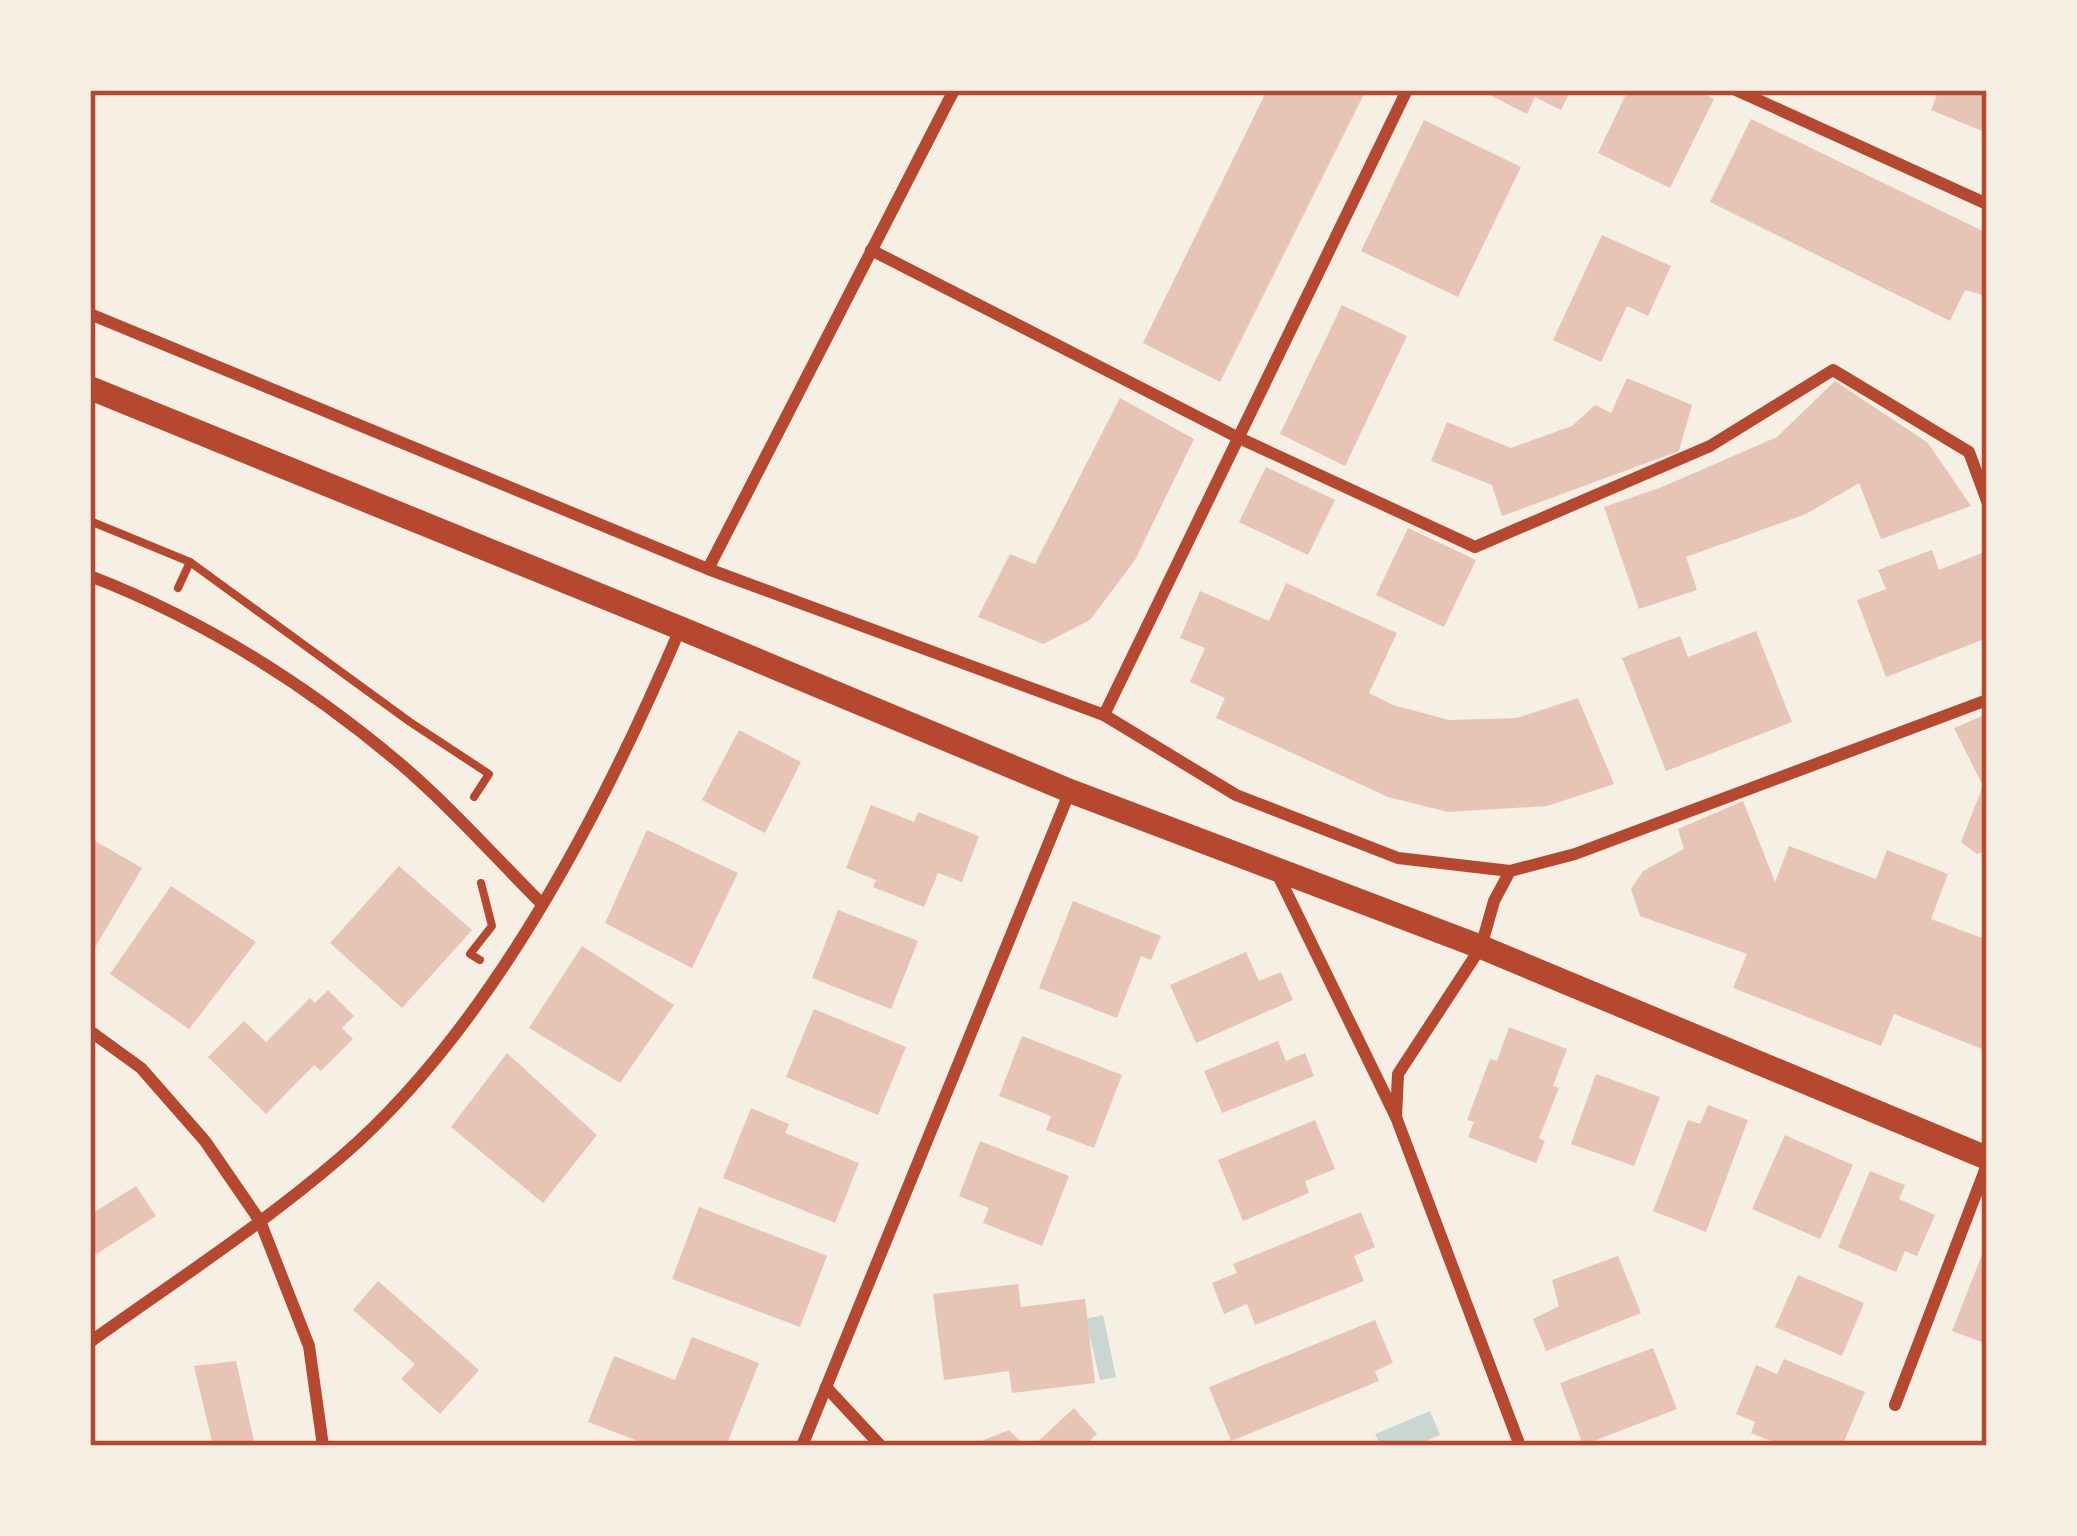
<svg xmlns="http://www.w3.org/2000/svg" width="2077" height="1536" font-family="Jost,sans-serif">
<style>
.water{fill:#c9d6d2}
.building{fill:#e6c5b7}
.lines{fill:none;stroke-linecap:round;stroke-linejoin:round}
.path{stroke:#b5482f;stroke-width:8}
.minor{stroke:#b5482f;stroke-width:12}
.secondary{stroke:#b5482f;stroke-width:24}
.neatline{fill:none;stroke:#b5482f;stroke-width:4.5}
</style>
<rect width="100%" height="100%" fill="#f6efe4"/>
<g class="water">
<path d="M1103,1315L1116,1377L1100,1380L1086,1319Z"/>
<path d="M1430,1411L1440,1435L1415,1446H1381L1375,1434Z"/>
</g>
<g class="building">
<path d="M1267,90H1366L1220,382L1143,343Z"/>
<path d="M1480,90H1571L1561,110L1535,97L1527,114Z"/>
<path d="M1628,90H1695L1714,99L1670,188L1598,153Z"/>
<path d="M1939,90H1987V133L1931,110Z"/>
<path d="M1751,119L1987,233V296L1965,290L1950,321L1710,202Z"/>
<path d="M1424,120L1521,167L1458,297L1361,251Z"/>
<path d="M1602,235L1671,266L1648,316L1627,306L1601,362L1553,340Z"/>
<path d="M1342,305L1407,336L1345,466L1280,434Z"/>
<path d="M1627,378L1692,405L1679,451L1502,516L1492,485L1431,461L1447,422L1511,448L1572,426L1595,405L1611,413Z"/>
<path d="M1835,381L1928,443L1971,506L1881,539L1859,483L1806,514L1686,557L1697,590L1639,609L1604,507L1662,487L1777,437Z"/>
<path d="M1120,398L1194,439L1135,560L1090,620L1043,644L978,617L1010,554L1035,564Z"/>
<path d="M1266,467L1335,500L1308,555L1239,522Z"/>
<path d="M1408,528L1476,560L1444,627L1376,595Z"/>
<path d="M1932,550L1939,570L1987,551V638L1886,677L1857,600L1886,589L1878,570Z"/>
<path d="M1286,583L1397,633L1369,693L1393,705L1449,720L1517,718L1578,698L1614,784L1547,806L1448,812L1388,797L1216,718L1225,698L1190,682L1205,648L1180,638L1200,591L1269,621Z"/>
<path d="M1756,631L1792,722L1666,771L1622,658L1680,636L1688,657Z"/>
<path d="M1987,714V851L1977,854L1961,842L1983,786L1954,728Z"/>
<path d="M739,730L801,762L765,833L702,800Z"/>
<path d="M1743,801L1775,882L1789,846L1876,879L1887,850L1948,874L1931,919L1987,940V1051L1894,1014L1881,1046L1820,1022L1733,988L1747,954L1640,916L1631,889L1643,871L1684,849L1678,829Z"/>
<path d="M871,805L914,822L918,812L979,836L962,882L938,873L924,907L873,887L876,880L846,868Z"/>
<path d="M647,830L738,873L692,968L605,923Z"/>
<path d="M90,838L142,868L90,956Z"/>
<path d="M399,866L472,930L402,1008L330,943Z"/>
<path d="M171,886L256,942L189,1029L110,974Z"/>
<path d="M1073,901L1161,936L1151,960L1141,956L1117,1018L1039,988Z"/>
<path d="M838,910L918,941L891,1009L812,978Z"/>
<path d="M582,946L674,1005L620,1083L529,1028Z"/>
<path d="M1246,952L1259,981L1281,972L1293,1000L1196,1043L1170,985Z"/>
<path d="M328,990L354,1016L342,1028L353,1039L321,1071L314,1065L266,1114L208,1057L244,1021L266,1042L310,998L315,1003Z"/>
<path d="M814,1009L906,1047L878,1115L786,1077Z"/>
<path d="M1509,1027L1567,1049L1553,1086L1559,1088L1539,1138L1545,1141L1536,1163L1468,1137L1474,1122L1467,1120L1490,1059L1497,1061Z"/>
<path d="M1022,1036L1122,1075L1094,1148L1046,1130L1051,1116L999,1096Z"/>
<path d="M1278,1041L1286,1061L1305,1053L1314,1076L1222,1113L1204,1071Z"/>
<path d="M507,1053L597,1135L543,1203L451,1127Z"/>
<path d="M1596,1074L1660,1097L1634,1166L1571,1144Z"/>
<path d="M1708,1105L1748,1120L1706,1232L1653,1211L1688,1120L1700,1124Z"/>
<path d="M751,1108L789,1124L785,1133L859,1163L835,1223L723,1178Z"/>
<path d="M1315,1120L1335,1169L1305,1181L1309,1193L1243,1221L1218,1160Z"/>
<path d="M1785,1135L1853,1165L1820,1239L1752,1209Z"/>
<path d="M980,1141L1069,1176L1042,1246L983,1223L989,1208L959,1196Z"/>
<path d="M1870,1171L1905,1185L1899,1199L1935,1215L1917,1256L1905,1251L1896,1272L1838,1247Z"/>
<path d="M136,1186L156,1216L90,1258V1215Z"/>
<path d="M699,1207L827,1256L800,1327L672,1279Z"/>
<path d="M1361,1212L1375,1247L1354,1256L1364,1281L1255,1325L1247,1304L1224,1314L1212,1283L1237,1273L1233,1264Z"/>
<path d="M1987,1242V1344L1952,1331Z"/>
<path d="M1618,1256L1641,1313L1546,1351L1533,1319L1559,1306L1552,1280Z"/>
<path d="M1798,1275L1864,1303L1842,1356L1775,1327Z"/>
<path d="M378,1281L479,1370L440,1414L401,1379L415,1364L353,1310Z"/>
<path d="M1018,1284L1021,1307L1085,1299L1095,1383L1012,1393L1009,1371L944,1380L933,1294Z"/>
<path d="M1375,1320L1393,1363L1375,1371L1379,1381L1231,1441L1209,1387Z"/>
<path d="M692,1337L759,1363L726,1446H651L588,1422L614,1356L675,1380Z"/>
<path d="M1653,1348L1677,1409L1583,1445L1560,1383Z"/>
<path d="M1784,1359L1865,1392L1842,1446H1784L1751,1433L1755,1422L1736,1414L1756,1365L1777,1374Z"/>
<path d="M236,1361L255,1446H213L194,1366Z"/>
<path d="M1074,1408L1097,1434L1084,1446H1033Z"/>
<path d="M1009,1430L1025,1446H969Z"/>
</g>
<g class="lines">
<g class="path">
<path d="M90,521L190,562L410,722L489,774L474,797"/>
<path d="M178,588L190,562"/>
<path d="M480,960L470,954L492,926L481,883"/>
</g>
<g class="minor">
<path d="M1736,90L1987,204"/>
<path d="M871,250L1237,437L1475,547L1710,446L1833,370L1969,452L1987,501"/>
<path d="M90,314L708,569L1104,715L1236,795L1398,858L1510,871"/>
<path d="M708,569L954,90"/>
<path d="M90,576C202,619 305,684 397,761C448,804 494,856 541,903"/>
<path d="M1104,715L1407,90"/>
<path d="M1277,873L1396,1117L1520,1446"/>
<path d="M90,1031L141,1068L205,1141L260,1221L309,1346L323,1446"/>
<path d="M1396,1117L1398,1074L1481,947L1494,901L1510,871L1575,854L1987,700"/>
<path d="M90,1342C174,1282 262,1225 341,1157C490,1029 604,808 680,629"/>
<path d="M826,1387L881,1446"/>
<path d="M1895,1405L1987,1165"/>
<path d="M802,1446L1070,791"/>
</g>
<path class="secondary" d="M90,388L680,628L1070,791L1481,947L1987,1158"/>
</g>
<rect width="2077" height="1536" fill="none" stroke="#f6efe4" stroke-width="186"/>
<rect x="93" y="93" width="1891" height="1350" class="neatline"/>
</svg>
